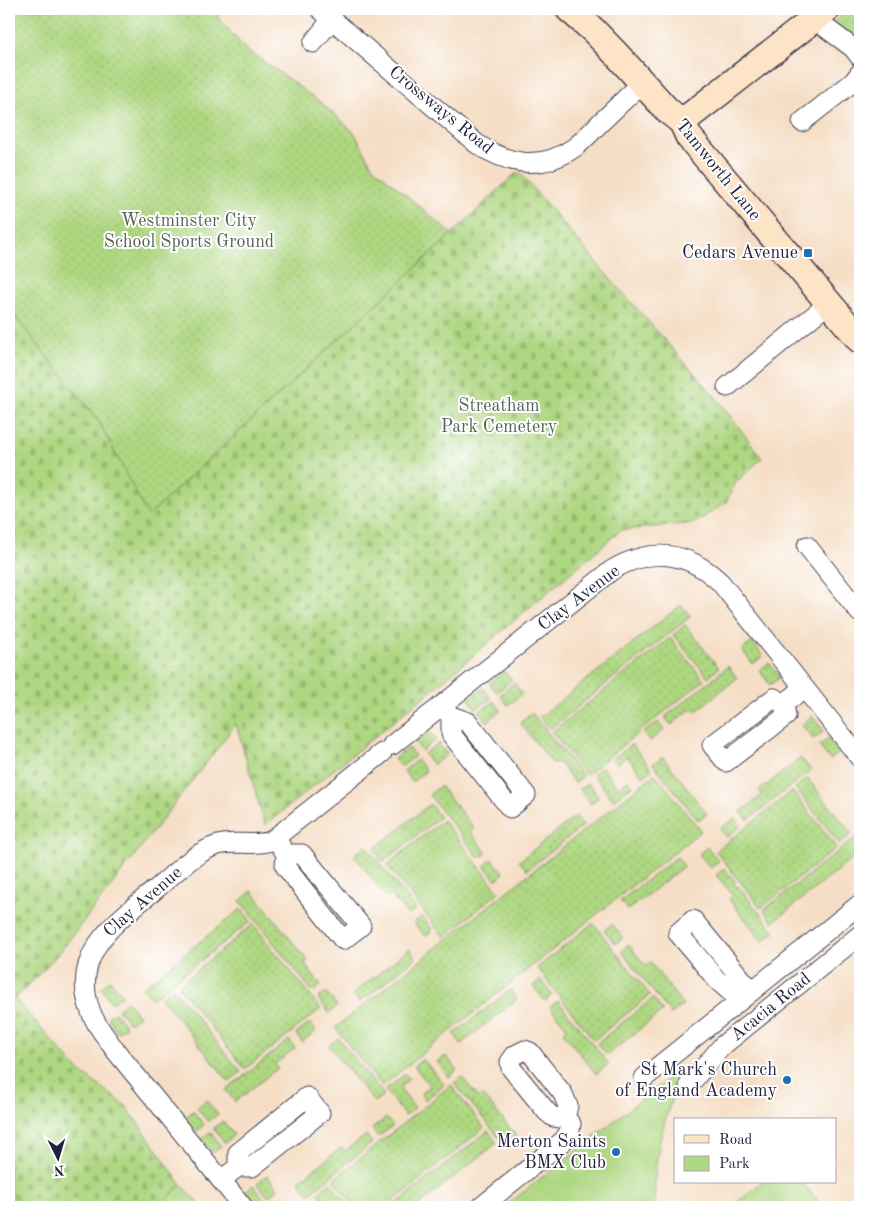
<svg xmlns="http://www.w3.org/2000/svg" width="869" height="1216" font-family="'Old Standard TT',serif">
<style>
.green{fill:url(#green-dots);stroke:#687c5e}
.cemetery{fill:url(#cemetery-stones);stroke:#687c5e}
.pitch{fill:#aed781;stroke:#687c5e}
.lines{fill:none;stroke-linecap:round;stroke-linejoin:round}
.street-casing{stroke:#423e50;stroke-width:21}
.secondary-casing{stroke:#423e50;stroke-width:29}
.street{stroke:#fff;stroke-width:19}
.secondary{stroke:#fee4c6;stroke-width:26}
.poi-dot{fill:#1f6fb2;stroke:#fff;stroke-width:2}
.labels{text-anchor:middle;dominant-baseline:central;stroke-width:4;stroke-linejoin:round;paint-order:stroke}
.street-label{font-size:18px;fill:#22223b;stroke:#fff}
.park-label{font-size:18px;fill:#536154;stroke:#fff}
.poi-label{font-size:18px;fill:#22223b;stroke:#fff;text-anchor:end}
</style>
<defs>
<pattern id="green-dots" width="8" height="8" patternUnits="userSpaceOnUse" patternTransform="scale(1.25)"><rect width="8" height="8" fill="#aed781"/><path d="M2 2h.1M6 6h.1" fill="none" stroke="#95b870" stroke-width="1.8" stroke-linecap="round"/></pattern>
<pattern id="cemetery-stones" width="16" height="16" patternUnits="userSpaceOnUse" patternTransform="scale(1.25)"><rect width="16" height="16" fill="#aed781"/><path d="M2 7V4a2 2 0 0 1 4 0v3zM10 15v-3a2 2 0 0 1 4 0v3z" fill="#95b870"/></pattern>
</defs>
<rect width="100%" height="100%" fill="#fff"/>
<filter id="ink" filterUnits="userSpaceOnUse"><feTurbulence type="fractalNoise" baseFrequency=".02" numOctaves="2"/><feDisplacementMap in="SourceGraphic" scale="10" xChannelSelector="R" yChannelSelector="G"/><feConvolveMatrix kernelMatrix="1 2 1 2 8 2 1 2 1" color-interpolation-filters="sRGB"/></filter>
<filter id="wash" filterUnits="userSpaceOnUse"><feTurbulence type="fractalNoise" baseFrequency=".0096" numOctaves="4" result="noise"/><feDisplacementMap in="SourceGraphic" scale="20" xChannelSelector="R" yChannelSelector="G"/><feGaussianBlur stdDeviation="1.12" result="paint"/><feColorMatrix in="noise" values="0 0 0 0 0 0 0 0 0 0 0 0 0 0 0 0 0 1.4 0 .05"/><feComposite in="paint" operator="in"/></filter>
<g filter="url(#wash)">
<rect width="100%" height="100%" fill="#f5dec5"/>
<g class="green">
<path d="M9,9H223L217,17L247,51L273,68L320,102L354,132L372,166L452,234L147,517L98,420L9,309Z"/>
<path d="M849,9H860V43C852,34 840,32 832,23Z"/>
<path d="M681,605L691,616L550,729L540,717Z"/>
<path d="M685,625L719,668L708,677L673,635Z"/>
<path d="M670,638L704,680L586,775L552,732Z"/>
<path d="M752,642L763,656L753,664L742,650Z"/>
<path d="M769,663L780,677L770,685L759,670Z"/>
<path d="M728,666L737,678L695,712L692,708L671,725L665,717Z"/>
<path d="M504,671L512,680L497,692L489,683Z"/>
<path d="M514,683L522,694L508,705L500,695Z"/>
<path d="M483,688L491,698L476,709L469,699Z"/>
<path d="M493,701L501,710L487,722L479,712Z"/>
<path d="M532,713L583,776L575,783L558,762L554,765L520,723Z"/>
<path d="M812,716L824,731L813,739L802,725Z"/>
<path d="M658,722L664,730L650,741L643,733Z"/>
<path d="M429,731L436,739L422,751L415,742Z"/>
<path d="M829,738L840,752L830,760L819,746Z"/>
<path d="M439,743L447,754L433,765L424,754Z"/>
<path d="M632,744L652,770L643,777L627,756L617,764L612,759Z"/>
<path d="M408,748L415,756L401,767L394,759Z"/>
<path d="M663,757L707,814L698,820L653,764Z"/>
<path d="M801,758L811,770L748,820L741,812L762,795L759,791Z"/>
<path d="M417,760L426,771L412,782L404,771Z"/>
<path d="M602,767L618,788L628,780L633,785L613,800L593,774Z"/>
<path d="M655,774L701,831L382,1086L335,1028Z"/>
<path d="M807,778L852,834L840,844L795,788Z"/>
<path d="M588,783L599,797L591,804L580,789Z"/>
<path d="M440,786L474,828L470,832L487,853L479,858L429,795Z"/>
<path d="M792,791L837,847L761,908L716,851Z"/>
<path d="M430,804L440,817L383,862L374,849Z"/>
<path d="M576,816L583,826L527,870L519,861Z"/>
<path d="M735,818L741,826L727,837L720,829Z"/>
<path d="M443,820L499,892L444,937L387,865Z"/>
<path d="M860,834V853L773,922L764,910Z"/>
<path d="M366,846L416,909L408,915L391,895L387,898L354,855Z"/>
<path d="M707,847L719,861L711,868L699,854Z"/>
<path d="M677,857L684,866L628,910L620,901Z"/>
<path d="M492,859L504,873L496,880L484,866Z"/>
<path d="M724,868L736,882L734,884L736,887L738,886L775,932L762,941L729,899L733,895L716,875Z"/>
<path d="M252,891L308,961L304,964L321,985L313,992L240,901Z"/>
<path d="M241,909L251,921L152,999L142,988Z"/>
<path d="M422,916L433,930L425,936L414,923Z"/>
<path d="M593,923L650,995L594,1040L537,968Z"/>
<path d="M253,924L321,1009L245,1069L178,986Z"/>
<path d="M612,924L623,938L616,944L604,930Z"/>
<path d="M628,944L645,965L650,962L683,1005L671,1014L621,951Z"/>
<path d="M409,949L416,958L360,1002L353,994Z"/>
<path d="M110,980L122,995L112,1003L101,988Z"/>
<path d="M541,980L552,995L545,1001L533,986Z"/>
<path d="M173,988L241,1072L229,1082L161,997Z"/>
<path d="M510,990L517,999L461,1044L454,1034Z"/>
<path d="M326,992L337,1006L329,1013L318,998Z"/>
<path d="M653,998L663,1011L607,1055L597,1043Z"/>
<path d="M127,1001L139,1016L129,1023L118,1009Z"/>
<path d="M558,1001L609,1064L596,1074L563,1032L567,1028L550,1007Z"/>
<path d="M115,1012L126,1026L117,1033L108,1017Z"/>
<path d="M310,1023L316,1031L302,1042L296,1034Z"/>
<path d="M338,1038L384,1095L374,1102L329,1046Z"/>
<path d="M289,1040L295,1048L275,1064L278,1068L235,1102L226,1090Z"/>
<path d="M446,1056L457,1070L449,1077L437,1062Z"/>
<path d="M423,1059L444,1085L425,1100L421,1094L430,1086L414,1066Z"/>
<path d="M405,1074L409,1079L399,1088L415,1108L405,1116L385,1090Z"/>
<path d="M462,1077L479,1098L483,1095L517,1137L506,1146L454,1083Z"/>
<path d="M451,1085L484,1128L386,1207H355L333,1180Z"/>
<path d="M206,1100L218,1114L208,1122L197,1108Z"/>
<path d="M193,1111L204,1125L196,1132L185,1118Z"/>
<path d="M386,1118L393,1126L378,1137L372,1129Z"/>
<path d="M223,1121L234,1135L225,1143L213,1128Z"/>
<path d="M488,1131L497,1143L416,1207H392Z"/>
<path d="M210,1132L221,1146L213,1153L201,1139Z"/>
<path d="M366,1135L372,1143L309,1194L299,1181L341,1148L345,1151Z"/>
<path d="M267,1175L278,1189L268,1197L257,1183Z"/>
<path d="M330,1182L350,1207H330L318,1192Z"/>
<path d="M181,1184L202,1207H159Z"/>
<path d="M253,1185L265,1200L256,1207L244,1193Z"/>
<path d="M284,1196L293,1207H277L274,1204Z"/>
</g>
<path class="cemetery" d="M516,173H520L607,275L718,400L762,458L736,482L726,502L695,523L621,530L431,691L265,825L236,724L59,953L15,999L77,1069L126,1106L181,1184L159,1207H9V309L98,420L148,516L452,234Z"/>
<g class="pitch">
<path d="M674,1074L679,1079C663,1123 652,1160 655,1207H504Z"/>
<path d="M762,1182H802L823,1207H732Z"/>
</g>
</g>
<g filter="url(#ink)">
<g class="lines">
<g class="street-casing">
<g id="street">
<path d="M320,9L477,144C509,165 542,171 575,147C584,140 592,131 600,123C614,110 628,96 642,83"/>
<path d="M814,19L853,48L860,57"/>
<path d="M313,43L332,19"/>
<path d="M802,122L853,82L860,73"/>
<path d="M727,387L829,303"/>
<path d="M807,546L860,613"/>
<path d="M784,704L786,716L726,762L712,745L774,698L784,704L804,688"/>
<path d="M442,707L451,716V734L510,808L526,795L468,722L451,716"/>
<path d="M392,745L612,570C651,547 687,551 720,582L860,758"/>
<path d="M276,839L286,854L285,866L343,940L361,926L302,854H286"/>
<path d="M737,1002L733,994L717,980L678,933L693,920L745,983L753,989"/>
<path d="M644,1078L860,904"/>
<path d="M689,1085L722,1046L860,935"/>
<path d="M221,1180L238,1167H252L320,1113L307,1097L238,1153V1167"/>
<path d="M243,1207L115,1050C107,1038 96,1026 91,1012C68,954 118,920 156,889C175,873 195,852 218,845C235,840 253,847 271,841L382,753"/>
<path d="M481,1207L563,1141L570,1131L571,1124L565,1119L553,1117L547,1112L511,1068L510,1062L515,1055L525,1050L530,1052L563,1094L568,1106L565,1119"/>
</g>
</g>
<g class="secondary-casing">
<g id="secondary">
<path d="M569,9L593,30L619,57L667,110L682,122L689,137L860,340"/>
<path d="M682,122L827,9"/>
</g>
</g>
<use href="#street" class="street"/>
<use href="#secondary" class="secondary"/>
</g>
</g>
<g class="poi-dot">
<rect x="803" y="248" width="10" height="10" rx="2.5"/>
<circle cx="787" cy="1080" r="5"/>
<circle cx="616" cy="1152" r="5"/>
</g>
<g class="labels">
<g class="street-label">
<text transform="translate(441 110) rotate(39)">Crossways Road</text>
<text transform="translate(718 170) rotate(51)">Tamworth Lane</text>
<text transform="translate(579 598) rotate(-37)">Clay Avenue</text>
<text transform="translate(143 902) rotate(-41)">Clay Avenue</text>
<text transform="translate(771 1007) rotate(-39)">Acacia Road</text>
</g>
<g class="park-label">
<text x="189" y="221">Westminster City<tspan x="189" dy="21">School Sports Ground</tspan></text>
<text x="499" y="406">Streatham<tspan x="499" dy="21">Park Cemetery</tspan></text>
</g>
<g class="poi-label">
<text x="798" y="253">Cedars Avenue</text>
<text x="777" y="1070">St Mark's Church<tspan x="777" dy="21">of England Academy</tspan></text>
<text x="606" y="1142">Merton Saints<tspan x="606" dy="21">BMX Club</tspan></text>
</g>
</g>
<rect width="869" height="1216" fill="none" stroke="#fff" stroke-width="30"/>
<rect x="674" y="1118" width="162" height="65" fill="#ffffff" stroke="#a7a7b1"/>
<rect x="684" y="1135" width="25" height="8" fill="#fee4c6" stroke="#a7a7b1"/>
<text x="719" y="1144" font-size="15" fill="#22223b">Road</text>
<rect x="684" y="1156" width="25" height="15" fill="#aed781" stroke="#a7a7b1"/>
<text x="719" y="1168" font-size="15" fill="#22223b">Park</text>
<g transform="translate(58 1158) rotate(175)" stroke="#ffffff" stroke-width="4" paint-order="stroke">
<path d="M0-4L9 19L0 12L-9 19Z" fill="#22223b"/>
<text y="-8" font-size="14" font-weight="bold" text-anchor="middle" fill="#22223b">N</text>
</g>
</svg>
